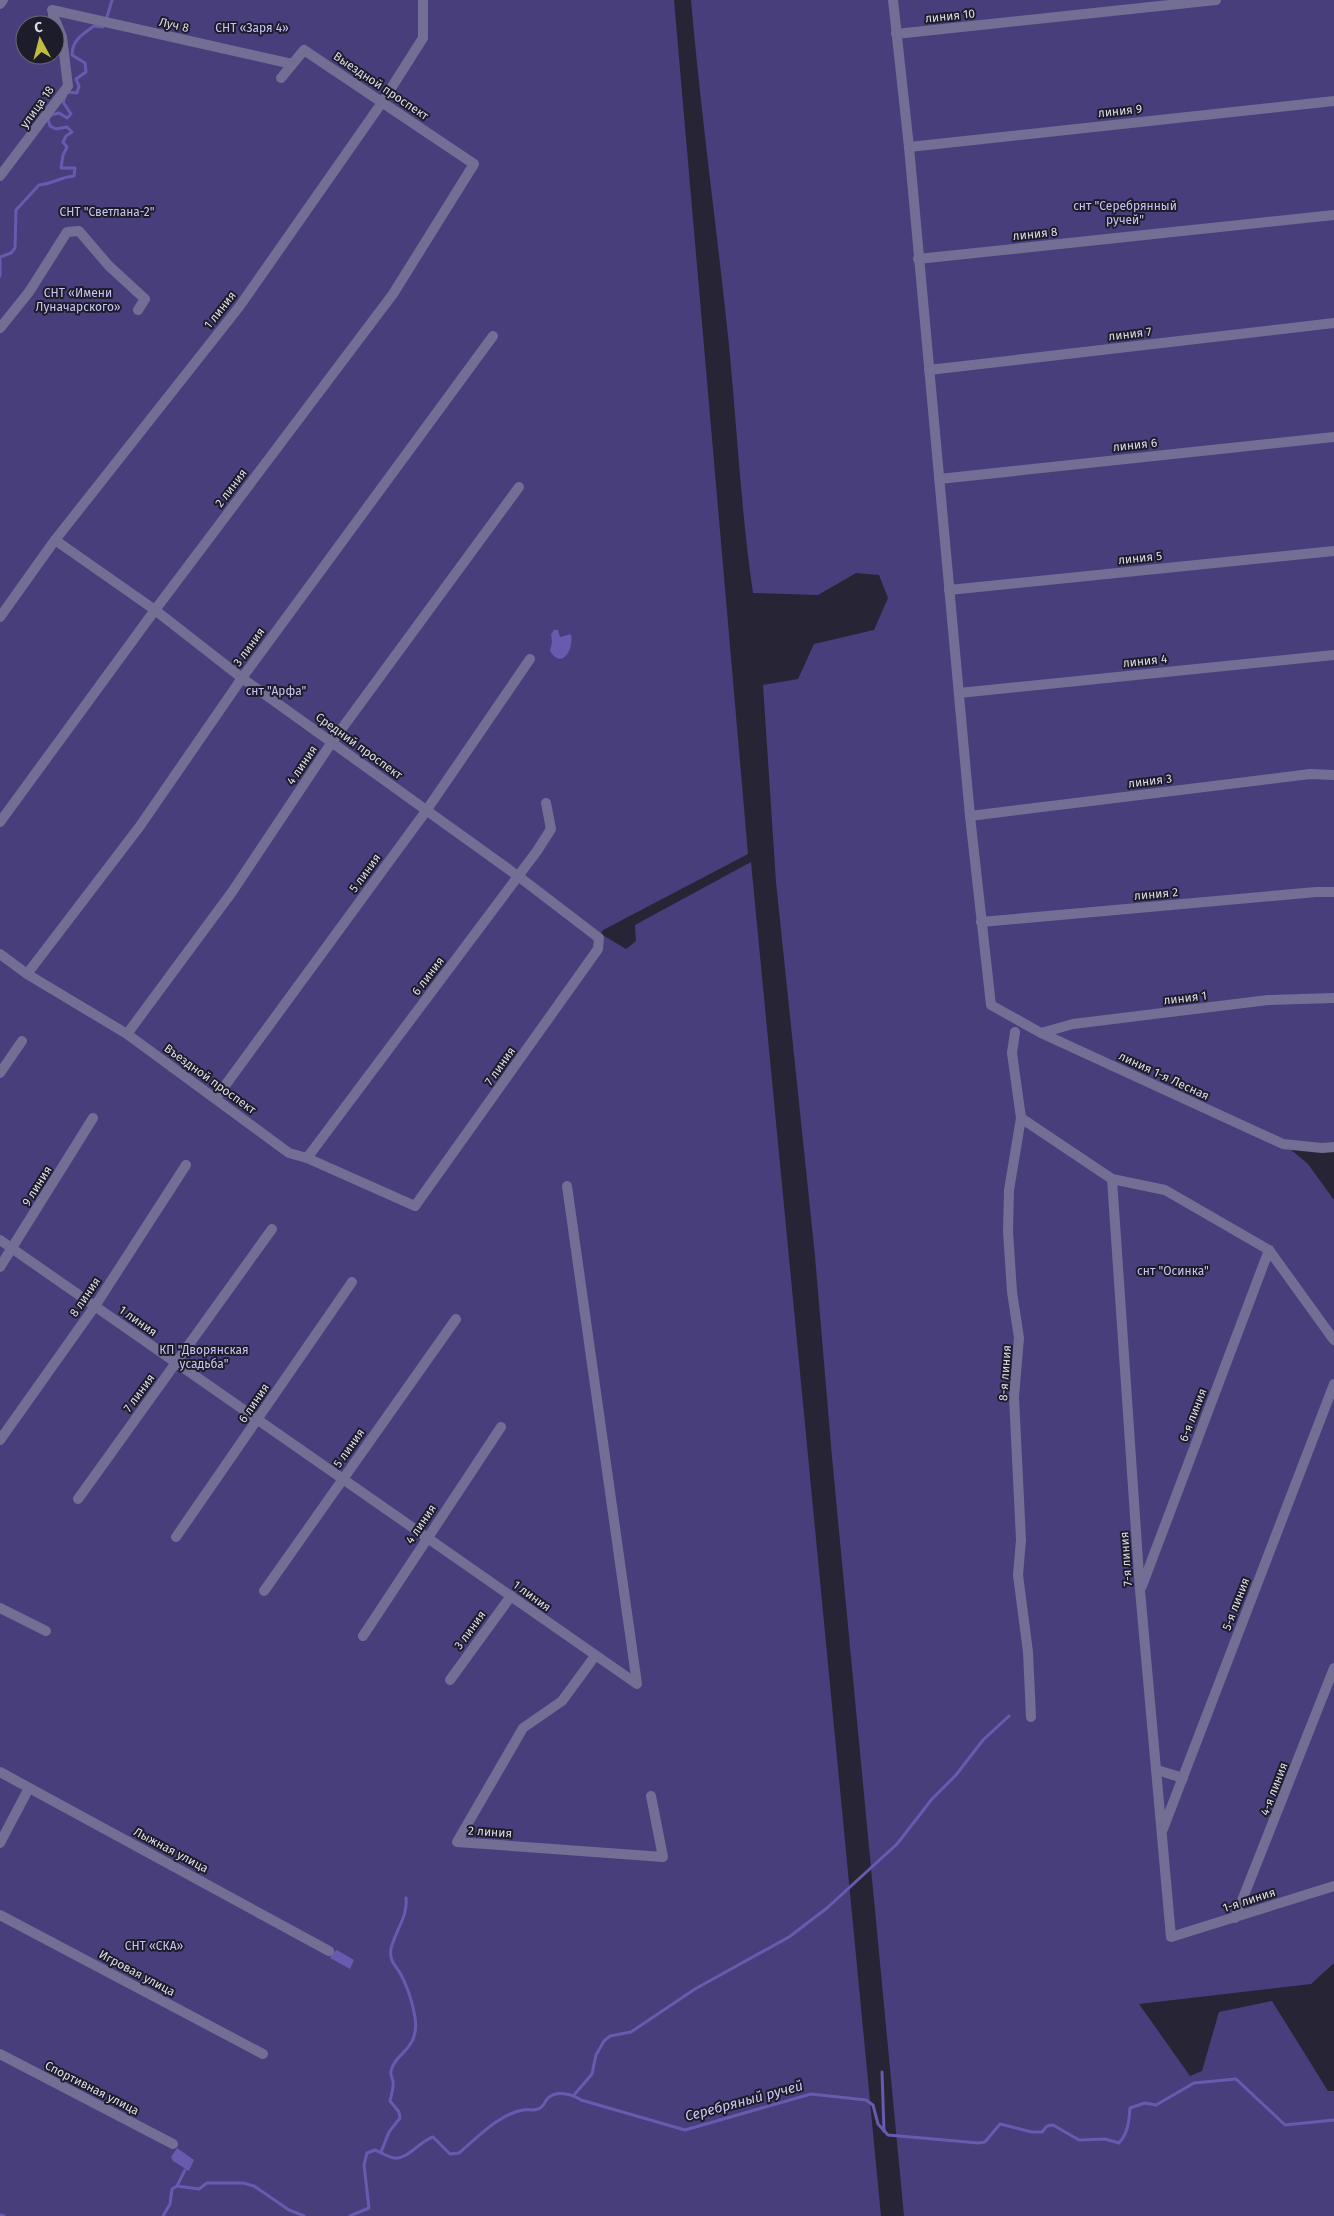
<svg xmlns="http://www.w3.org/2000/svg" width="1334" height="2216" font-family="'Fira Sans',sans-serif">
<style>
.green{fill:#483e7b;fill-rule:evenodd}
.water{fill:#685aae}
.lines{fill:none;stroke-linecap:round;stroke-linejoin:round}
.stream{stroke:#685aae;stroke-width:3}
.minor{stroke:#726e94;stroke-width:10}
.labels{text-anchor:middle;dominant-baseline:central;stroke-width:4;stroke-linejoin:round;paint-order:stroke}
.street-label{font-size:12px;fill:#dddce7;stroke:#1d1c2b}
.park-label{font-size:12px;fill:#c9c5f3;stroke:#1d1c2b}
.water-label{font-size:14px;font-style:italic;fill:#cac6f4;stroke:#1d1c2b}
</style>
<rect width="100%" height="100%" fill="#272535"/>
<g class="green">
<path d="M0,0H674L748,854L603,930L601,934L626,949L636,941L635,925L751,862L881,2216H0ZM25,25H55V55H25Z"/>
<path d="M691,0H1334V1147L1284,1144L1308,1164L1334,1200V1963L1311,1984L1139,2004L1190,2076L1202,2071L1219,2012L1272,2001L1328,2091H1334V2216H904L832,1457L815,1256L776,882L763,685L798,679L814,644L874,630L888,598L879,575L856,573L818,595L753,593C741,511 737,428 729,345C717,230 701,115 691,0Z"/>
</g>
<g class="water">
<path d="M554,630H558L560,637L571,634C574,650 562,670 550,651L552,642L551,634Z"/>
<path d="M337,1950L354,1960L350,1969L330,1958L332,1953Z"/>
<path d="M177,2148L194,2160L189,2171L173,2161L171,2157Z"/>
</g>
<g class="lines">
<g class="stream">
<path d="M107,17L112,0"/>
<path d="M0,257L11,253L15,248L16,210L39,185C53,184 60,177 74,176L75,168H61L63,155L67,147L63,142L66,136L72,132L67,127L56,129L50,126L48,119L51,115L59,113L67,118L71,114L63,102L67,92L77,93L79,86L76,79L86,72L85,63L72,55C72,40 83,34 94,26L103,27"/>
<path d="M0,259V276"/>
<path d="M882,2072L884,2131"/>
<path d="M574,2095L592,2074L596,2055L604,2041L610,2036L631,2032L695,1989L789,1937L827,1908L897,1844L932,1799L956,1775L983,1740L1009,1716"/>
<path d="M381,2152L389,2132L400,2118L399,2112L390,2101C391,2095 394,2088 393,2082C393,2079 390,2075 391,2071C395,2052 420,2050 415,2017C413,2004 407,1985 400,1973C395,1965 389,1960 391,1949C395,1931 408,1917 406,1898"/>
<path d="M177,2186L185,2170"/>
<path d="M0,2215L4,2216"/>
<path d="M163,2216L170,2204L172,2189L177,2186L199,2189L207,2183H243L254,2186L289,2210L304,2216"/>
<path d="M350,2216L369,2208L364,2165L367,2153L375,2150C380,2152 388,2157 394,2158C407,2160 420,2141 433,2137L450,2154L459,2153C477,2138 499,2114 523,2110C529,2109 533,2111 538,2109C544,2107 544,2102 548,2098C557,2090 572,2094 581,2100L685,2130L811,2094L866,2100L873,2105L878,2124L888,2135L978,2143L985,2142L1000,2124L1032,2132H1042L1047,2126L1053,2125L1079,2140L1105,2139L1119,2143C1128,2133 1129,2122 1130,2108L1145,2103L1156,2105L1194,2083L1236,2079L1285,2125L1334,2120"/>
</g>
<g class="minor">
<path d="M893,0L909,147L970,816L991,1005L1041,1033L1283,1144L1322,1148L1334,1147"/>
<path d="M0,4L3,0"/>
<path d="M52,10L292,64"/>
<path d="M896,34L1216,0"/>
<path d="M909,147L1334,101"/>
<path d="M0,176L68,86L62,37L53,15"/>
<path d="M918,259L1334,215"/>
<path d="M0,328L29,292L67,232L79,231L109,266L145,299L138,310"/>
<path d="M929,370L1334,323"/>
<path d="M939,479L1334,437"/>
<path d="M949,590L1334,551"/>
<path d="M0,617L55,540L239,307L383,101L423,38V0"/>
<path d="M959,693L1334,655"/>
<path d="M970,816L1310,774L1334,775"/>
<path d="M0,822L155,610L393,294L474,164L304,50L281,78"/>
<path d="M981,922L1316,892H1334"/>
<path d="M0,954L27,974L127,1034L289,1153L307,1158L415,1206L598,949L599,938L518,876L242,678L155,610L55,540"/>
<path d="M27,974L140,826L242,678L493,336"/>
<path d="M1015,1032L1012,1053L1021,1118L1009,1190L1008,1231L1012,1292L1019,1338L1014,1397L1021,1540L1018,1575L1028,1652L1031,1717"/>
<path d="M1041,1033L1073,1024L1268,1000L1334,998"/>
<path d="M127,1034L232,892L332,742L519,487"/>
<path d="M0,1073L22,1041"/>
<path d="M216,1098L426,811L530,659"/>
<path d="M1021,1118L1112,1179L1165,1190L1269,1250L1334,1340"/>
<path d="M307,1158L537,851L551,829L546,803"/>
<path d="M1112,1179L1140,1590L1171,1937L1334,1886"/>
<path d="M0,1240L637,1684L567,1186"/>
<path d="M0,1267L93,1118"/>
<path d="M0,1440L95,1306L186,1165"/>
<path d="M78,1499L272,1229"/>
<path d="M176,1537L352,1282"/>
<path d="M1142,1586L1269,1250"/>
<path d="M264,1591L456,1319"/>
<path d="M0,1608L46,1631"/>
<path d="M363,1636L501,1427"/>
<path d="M595,1656L562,1701L523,1728L457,1842L663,1857L651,1796"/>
<path d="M450,1680L511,1596"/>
<path d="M1157,1770L1183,1778"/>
<path d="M0,1772L329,1951"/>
<path d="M1163,1829L1334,1384"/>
<path d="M0,1843L29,1788"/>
<path d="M0,1915L263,2054"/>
<path d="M1235,1918L1334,1668"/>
<path d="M0,2054L173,2144"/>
</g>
</g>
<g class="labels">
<g class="street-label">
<text transform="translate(950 16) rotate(-6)">линия 10</text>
<text transform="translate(174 25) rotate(13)">Луч 8</text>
<text transform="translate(381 86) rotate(34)">Выездной проспект</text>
<text transform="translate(37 107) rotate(-54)">улица 18</text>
<text transform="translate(1120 111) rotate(-6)">линия 9</text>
<text transform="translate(1035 234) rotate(-6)">линия 8</text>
<text transform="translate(220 310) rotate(-52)">1 линия</text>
<text transform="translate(1130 334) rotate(-7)">линия 7</text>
<text transform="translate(1135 445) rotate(-6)">линия 6</text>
<text transform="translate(231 488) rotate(-53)">2 линия</text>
<text transform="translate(1140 558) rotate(-6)">линия 5</text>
<text transform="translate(249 647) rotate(-54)">3 линия</text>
<text transform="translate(1145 661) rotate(-6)">линия 4</text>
<text transform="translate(359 746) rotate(36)">Средний проспект</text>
<text transform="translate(302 765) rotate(-56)">4 линия</text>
<text transform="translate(1150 781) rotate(-7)">линия 3</text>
<text transform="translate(365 873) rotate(-54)">5 линия</text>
<text transform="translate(1156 894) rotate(-5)">линия 2</text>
<text transform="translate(428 976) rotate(-53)">6 линия</text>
<text transform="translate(1185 998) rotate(-7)">линия 1</text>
<text transform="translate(500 1066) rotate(-55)">7 линия</text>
<text transform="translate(1164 1076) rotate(25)">линия 1-я Лесная</text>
<text transform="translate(210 1079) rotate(36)">Въездной проспект</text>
<text transform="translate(37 1186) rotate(-58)">9 линия</text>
<text transform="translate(85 1297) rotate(-56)">8 линия</text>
<text transform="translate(138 1321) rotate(35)">1 линия</text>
<text transform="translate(1005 1373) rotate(-86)">8-я линия</text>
<text transform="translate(139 1393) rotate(-54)">7 линия</text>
<text transform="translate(254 1403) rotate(-56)">6 линия</text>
<text transform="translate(1193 1415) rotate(-69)">6-я линия</text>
<text transform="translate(349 1448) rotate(-55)">5 линия</text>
<text transform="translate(421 1524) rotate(-56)">4 линия</text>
<text transform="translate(1126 1559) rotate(-94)">7-я линия</text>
<text transform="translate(532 1596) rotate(36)">1 линия</text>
<text transform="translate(1236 1604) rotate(-69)">5-я линия</text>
<text transform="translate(470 1630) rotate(-54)">3 линия</text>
<text transform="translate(1274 1789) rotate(-69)">4-я линия</text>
<text transform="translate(490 1832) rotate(4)">2 линия</text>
<text transform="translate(171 1850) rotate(28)">Лыжная улица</text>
<text transform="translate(1249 1900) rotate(-18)">1-я линия</text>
<text transform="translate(137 1973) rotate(28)">Игровая улица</text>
<text transform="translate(92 2088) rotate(27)">Спортивная улица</text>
</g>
<g class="park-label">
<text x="252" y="28">СНТ «Заря 4»</text>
<text x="1125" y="206">снт "Серебрянный<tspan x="1125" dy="14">ручей"</tspan></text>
<text x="107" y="212">СНТ "Светлана-2"</text>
<text x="78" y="293">СНТ «Имени<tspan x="78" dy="14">Луначарского»</tspan></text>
<text x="276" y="691">снт "Арфа"</text>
<text x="1173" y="1271">снт "Осинка"</text>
<text x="204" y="1350">КП "Дворянская<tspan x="204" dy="14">усадьба"</tspan></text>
<text x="154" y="1946">СНТ «СКА»</text>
</g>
<g class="water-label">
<text transform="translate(744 2101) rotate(-15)">Серебряный ручей</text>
</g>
</g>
<g transform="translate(40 40) rotate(353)"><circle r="24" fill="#1d1c2b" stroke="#6a6976"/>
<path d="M0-4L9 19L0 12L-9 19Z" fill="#bfbe41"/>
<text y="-8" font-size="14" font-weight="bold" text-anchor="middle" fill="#dddce7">С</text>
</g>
</svg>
